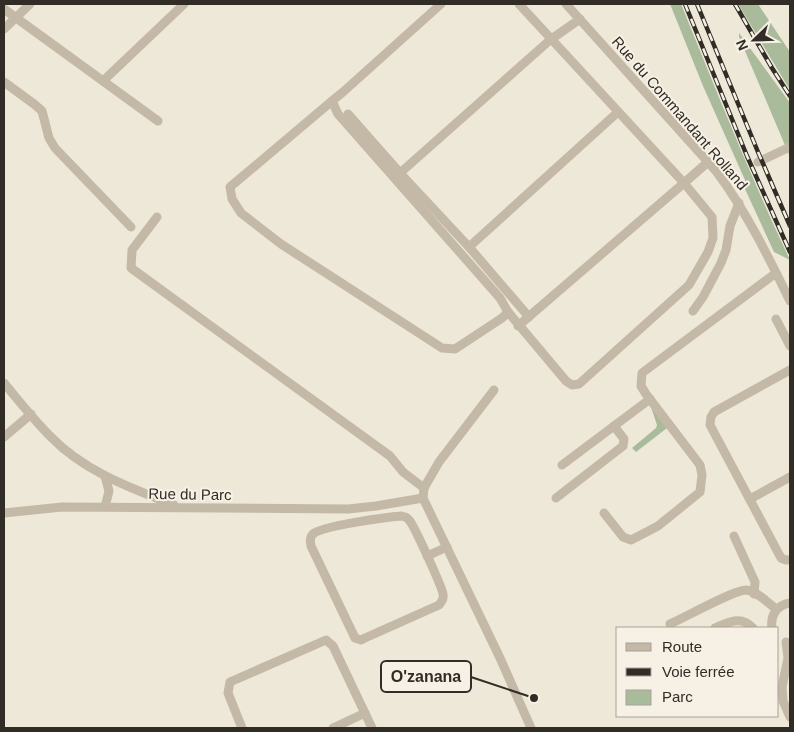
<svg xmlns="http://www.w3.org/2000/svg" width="794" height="732" font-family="Arial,sans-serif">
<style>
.green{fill:#aabb9b}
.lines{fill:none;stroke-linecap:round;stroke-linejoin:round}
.minor{stroke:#c4b9a6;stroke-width:9}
.rail-casing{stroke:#312c26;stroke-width:4.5}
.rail{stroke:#f6f1e4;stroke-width:2.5;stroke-dasharray:8;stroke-linecap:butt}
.labels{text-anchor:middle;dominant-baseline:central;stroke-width:4;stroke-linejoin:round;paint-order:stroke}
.street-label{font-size:15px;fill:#312c26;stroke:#f6f1e4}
.leader{fill:none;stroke:#312c26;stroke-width:2}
.callout-dot{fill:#312c26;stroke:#f6f1e4;stroke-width:2}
.callout{fill:#f6f1e4;stroke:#312c26;stroke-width:2}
.callout-label{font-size:16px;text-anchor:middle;font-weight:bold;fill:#312c26}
</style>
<rect width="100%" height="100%" fill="#eee8d9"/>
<g class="green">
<path d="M670,4H681C716,90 750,176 790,260L774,252L745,189V180L703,86Z"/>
<path d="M738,4H758L790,52V90Z"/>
<path d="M739,33L790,103V157L739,37Z"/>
<path d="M651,407L667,428L636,452L632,448L656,428L657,425Z"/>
</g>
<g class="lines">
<g class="minor">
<path d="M519,4L684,183L708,162"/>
<path d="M566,4L716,171C746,211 768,256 790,301"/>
<path d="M4,9L158,121"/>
<path d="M4,29L30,4"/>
<path d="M103,81L184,4"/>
<path d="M4,82L34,104L42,111L49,138L55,148L131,227"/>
<path d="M332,101L338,114L500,298L508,312L502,318L455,349L442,348L281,244L241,213L232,199L230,187L332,101L343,92L441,4"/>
<path d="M348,114L400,173"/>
<path d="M758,162L790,147"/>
<path d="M157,217L132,250L131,268L390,456L403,472L424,488L423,498"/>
<path d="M469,247L400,173L550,40L580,19"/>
<path d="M693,311L703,297L721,263L726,250L730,226L739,203"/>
<path d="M508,312L566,381L572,385L579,384L689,285L708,252L713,238L712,217L684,183L518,326"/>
<path d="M529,317L469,247L618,112"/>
<path d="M776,319L790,346"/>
<path d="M790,370L714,412L711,417L710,425L781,558L786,560H790"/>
<path d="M4,383C19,401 34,420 51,437C85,472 131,488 174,505"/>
<path d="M4,437L31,414"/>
<path d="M562,465L650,399"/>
<path d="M424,488L439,462L494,390"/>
<path d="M556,498L623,446L624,439L614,426"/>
<path d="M750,499L790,477"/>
<path d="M105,507L109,491L105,476"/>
<path d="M4,513L62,507L348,509L376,506L423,498L500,658L531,728"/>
<path d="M604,513L623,537L631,540L658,526L700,492L702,475L700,465L646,394L641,386L642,373L776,273"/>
<path d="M402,516C406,517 406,517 409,520C414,525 442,587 443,594C444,599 442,601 439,605L365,638L361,640L355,638L311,546C310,542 310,537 313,534C321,526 387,517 402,516Z"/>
<path d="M734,536L755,582L754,594"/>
<path d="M427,556L447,547"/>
<path d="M670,624C684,618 734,590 746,590C757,591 768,603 776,609"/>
<path d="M715,628C729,622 741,615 753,628"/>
<path d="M772,628C770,615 777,605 790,603"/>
<path d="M786,642L788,658L782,687L783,701L790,717"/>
<path d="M242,728L228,693L230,682L326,640L333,646L372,728"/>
<path d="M333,728L365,713"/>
</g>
<g class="rail-casing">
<g id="rail">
<path d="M685,4L747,156L790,252"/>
<path d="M697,4L758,152L790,226"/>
<path d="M735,4L772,68L790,96"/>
</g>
</g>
<use href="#rail" class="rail"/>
</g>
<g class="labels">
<g class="street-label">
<text transform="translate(680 113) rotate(49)">Rue du Commandant Rolland</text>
<text transform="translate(190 494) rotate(1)">Rue du Parc</text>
</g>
</g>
<path class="leader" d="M534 698L471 677"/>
<circle class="callout-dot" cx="534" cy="698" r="5"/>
<rect class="callout" x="381" y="661" width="90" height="31" rx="5"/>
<g class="callout-label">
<text x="426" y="682">O'zanana</text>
</g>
<rect width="794" height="732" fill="none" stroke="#312c26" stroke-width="10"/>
<rect x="616" y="627" width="162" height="90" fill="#f6f1e4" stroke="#a7a298"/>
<rect x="626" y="643" width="25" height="8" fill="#c4b9a6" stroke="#a7a298"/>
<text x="662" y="652" font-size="15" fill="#312c26">Route</text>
<rect x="626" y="668" width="25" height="8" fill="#312c26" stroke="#a7a298"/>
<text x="662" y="677" font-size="15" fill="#312c26">Voie ferrée</text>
<rect x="626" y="690" width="25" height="15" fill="#aabb9b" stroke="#a7a298"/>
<text x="662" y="702" font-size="15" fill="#312c26">Parc</text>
<g transform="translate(754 40) rotate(247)" stroke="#f6f1e4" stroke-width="4" paint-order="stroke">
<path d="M0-4L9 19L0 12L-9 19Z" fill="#312c26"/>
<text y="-8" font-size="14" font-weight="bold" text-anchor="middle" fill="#312c26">N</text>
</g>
</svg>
